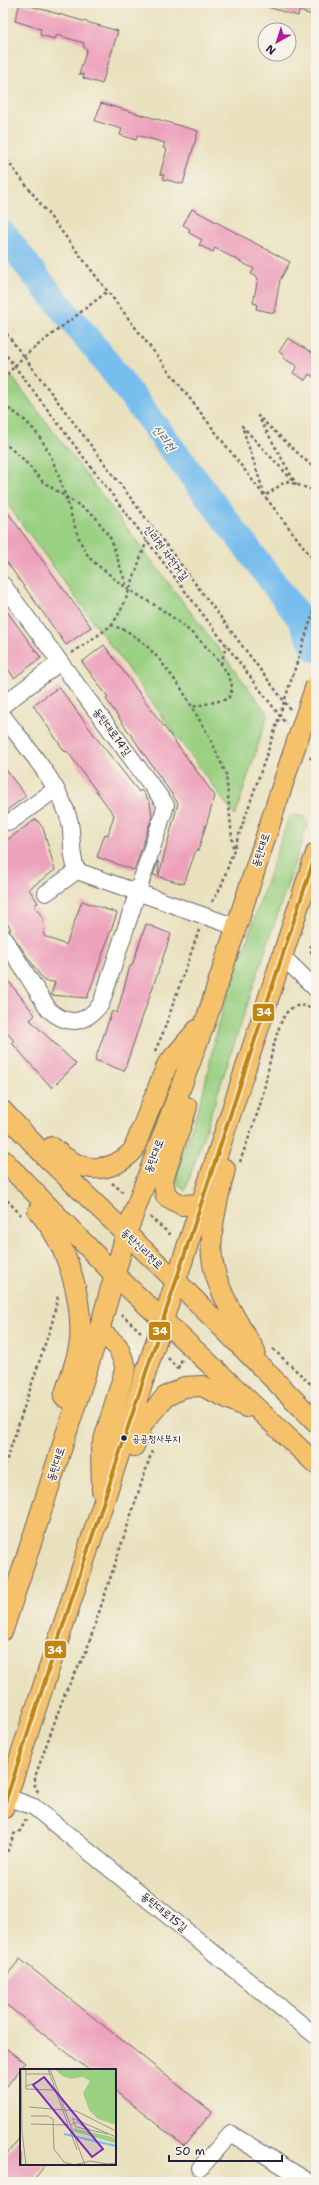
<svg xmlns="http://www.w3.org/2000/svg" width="319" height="2185" font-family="'Shantell Sans','Poor Story',sans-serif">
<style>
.green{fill:#9ad082;stroke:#5e795e}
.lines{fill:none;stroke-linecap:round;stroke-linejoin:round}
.river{stroke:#77bdee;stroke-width:27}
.building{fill:#eda1bb}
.minor-casing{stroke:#686568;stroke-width:18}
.major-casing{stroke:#686568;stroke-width:22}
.path{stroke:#686568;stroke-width:2.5;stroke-dasharray:3 3;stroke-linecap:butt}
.minor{stroke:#fff;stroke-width:16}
.major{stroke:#f5c16b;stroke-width:20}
.major-bridge-casing{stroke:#686568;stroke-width:22;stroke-linecap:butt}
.path-bridge{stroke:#686568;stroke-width:2.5;stroke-dasharray:3 3;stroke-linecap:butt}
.major-bridge{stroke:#f5c16b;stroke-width:20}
.bus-1-casing{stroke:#f7f3e8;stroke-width:7}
.bus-1{stroke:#c2850f;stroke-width:4}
.bus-dot{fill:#22223b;stroke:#f7f3e8;stroke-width:1.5}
.labels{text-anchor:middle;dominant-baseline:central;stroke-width:3.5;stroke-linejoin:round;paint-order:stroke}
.bus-label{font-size:10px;fill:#22223b;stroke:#f7f3e8;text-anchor:start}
.street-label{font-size:11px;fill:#22223b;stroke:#f7f3e8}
.water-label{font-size:12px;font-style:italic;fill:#40587a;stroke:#f7f3e8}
.inset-river{fill:none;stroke:#77bdee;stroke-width:2}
.inset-road{fill:none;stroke:#999589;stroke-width:1}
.view{fill:#7b2cbf;fill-opacity:0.15;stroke:#7b2cbf;stroke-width:2}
.inset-edge{fill:none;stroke:#22223b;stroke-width:2}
.line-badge{stroke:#f7f3e8;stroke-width:1.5}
.badge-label{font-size:11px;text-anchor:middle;font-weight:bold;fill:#fff}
</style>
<rect width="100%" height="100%" fill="#f7f3e8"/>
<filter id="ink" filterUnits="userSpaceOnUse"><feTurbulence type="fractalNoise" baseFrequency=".025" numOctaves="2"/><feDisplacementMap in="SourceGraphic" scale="8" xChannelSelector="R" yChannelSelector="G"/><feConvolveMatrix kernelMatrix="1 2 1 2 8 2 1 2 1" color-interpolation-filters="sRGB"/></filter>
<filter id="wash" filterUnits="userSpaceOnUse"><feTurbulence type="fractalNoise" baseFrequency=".012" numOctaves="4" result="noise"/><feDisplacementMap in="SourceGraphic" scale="16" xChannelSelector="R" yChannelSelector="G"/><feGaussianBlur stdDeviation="0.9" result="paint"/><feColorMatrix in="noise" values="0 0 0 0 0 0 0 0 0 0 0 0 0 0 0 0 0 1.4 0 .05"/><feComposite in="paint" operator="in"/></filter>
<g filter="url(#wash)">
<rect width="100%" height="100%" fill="#e9e1bd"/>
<g class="green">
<path d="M3,365L268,714L235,816L3,498Z"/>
<path d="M296,815L303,817L308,823L185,1191L177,1183L176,1173L203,1093L218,1025L289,817Z"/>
</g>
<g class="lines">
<path class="river" d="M3,233L34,274L101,355L300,618L316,649"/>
</g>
<g id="blocks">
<g class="building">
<path d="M20,3L118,31L102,84L83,78L84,75L79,74L87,49L83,47L84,43L57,35L55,39L40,35L41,29L15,21Z"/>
<path d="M264,3H316V16L299,11L298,16L264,6Z"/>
<path d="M101,103L198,131L183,184L163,179L164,175L160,174L167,149L163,148L165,143L137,135L136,140L120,135L122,129L95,121Z"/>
<path d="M192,209L290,262L280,280L274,313L256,309L257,304L253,303L258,278L251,274L254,269L215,248L213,252L199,245L202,240L188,232L190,229L183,225Z"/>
<path d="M288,338L316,355V378L309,374L305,380L293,373L297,366L283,358L285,356L279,352Z"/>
<path d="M3,506L91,627L66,645L3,557Z"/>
<path d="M3,606L41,658L14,678L3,661Z"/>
<path d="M104,645L215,796L198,851L196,850L184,884L153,875L158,861L159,875L178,803L106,699L108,697L82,662Z"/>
<path d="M59,687L98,740L139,792L141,790L150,802L152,817L134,870L97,857L105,834L108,835L114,815L67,751L65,752L33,705Z"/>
<path d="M3,766L26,796L3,813Z"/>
<path d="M36,819L43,828L55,870L29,889L38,903L34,905L43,918L44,936L66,945L82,901L117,913L87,998L51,995L55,982L44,981L9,930L11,929L3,917V843Z"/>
<path d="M146,924L171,934L124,1071L95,1060L112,1011L117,1013L130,966H132Z"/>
<path d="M3,974L35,1015L30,1020L76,1064L52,1088L12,1043L14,1041L3,1028Z"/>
<path d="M20,1959L212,2112L184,2146L115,2091V2070H89L3,2002V1980Z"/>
<path d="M3,2046L25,2063L3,2091Z"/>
<path d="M21,2136V2164H46L32,2182H3V2159Z"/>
</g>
</g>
</g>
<g filter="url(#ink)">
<use href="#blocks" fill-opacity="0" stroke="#686568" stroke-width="1"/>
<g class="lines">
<g class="minor-casing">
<g id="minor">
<path d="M3,585L166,805L101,1004C85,1024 69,1027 49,1010L3,937"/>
<path d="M3,705L60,662"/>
<path d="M3,716C26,747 61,785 70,823C73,839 70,855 77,871L236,927"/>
<path d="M10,822L56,789"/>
<path d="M46,893L77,871"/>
<path d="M282,956L316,989"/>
<path d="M7,1797L34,1807L316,2036"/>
<path d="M200,2168L231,2134L309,2182"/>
</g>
</g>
<g class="major-casing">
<g id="major">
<path d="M187,1107L163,1180L166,1196L182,1205L201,1204"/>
<path d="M3,1111L45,1156L176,1281L316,1422"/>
<path d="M52,1147C78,1171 106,1178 133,1151L167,1065L197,1030"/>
<path d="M3,1160L115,1275L316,1464"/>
<path d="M225,1169C219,1194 209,1231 212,1257C215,1288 239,1325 255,1351"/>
<path d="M38,1211C67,1244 83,1297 80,1341C78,1359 69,1379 64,1397"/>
<path d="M97,1338L107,1337L118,1347L126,1367L101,1450L102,1491"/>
<path d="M134,1446L143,1423L165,1397L184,1387L202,1386L246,1407"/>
<path d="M3,1630L97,1338L126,1234L207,1017L290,762"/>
<path d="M3,1809L316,853"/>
</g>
</g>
<g class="path">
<path d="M3,155L316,563"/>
<path d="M3,329L290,709"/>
<path d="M3,351L286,724"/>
<path d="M3,379L24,356L108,291"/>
<path d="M3,406C47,427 58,472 71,515C76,529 80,545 89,557C95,564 103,569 110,575C127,591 149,600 168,614C188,628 223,659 231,682C233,688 231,694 228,699L192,707"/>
<path d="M3,442L22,458L43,482L94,515L111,539L128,590"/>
<path d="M316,470L258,416L296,484L242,426L265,496L286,481L316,491"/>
<path d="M111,625L127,631L144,643L159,659L181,688L210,738L226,774L233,849"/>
<path d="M72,653C85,644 98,636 110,626C126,611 137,563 147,541"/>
<path d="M221,664L226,646"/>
<path d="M310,757L316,764"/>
<path d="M212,902L221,887L272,739"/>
<path d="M316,927C312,940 307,951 316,963"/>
<path d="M155,1051L163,1033L199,930"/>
<path d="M240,1162C247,1141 256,1120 262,1098C267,1079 275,1024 288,1011C297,1002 306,1006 316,1010"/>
<path d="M112,1183L123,1192"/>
<path d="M3,1196L21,1215"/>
<path d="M150,1217L172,1236"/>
<path d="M121,1314L141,1332"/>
<path d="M273,1349L316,1389"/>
<path d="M168,1358L179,1371"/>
<path d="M178,1368L182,1359"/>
<path d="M3,1471L52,1323L58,1296"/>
<path d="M38,1792L35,1786V1777L65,1693L86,1652L152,1451"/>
<path d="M3,1863L14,1834L20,1831L26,1820"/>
</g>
<use href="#minor" class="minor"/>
<use href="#major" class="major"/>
<g class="major-bridge-casing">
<path id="major-bridge" d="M290,762L316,685"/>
</g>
<path class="path-bridge" d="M272,739L316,604"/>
<use href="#major-bridge" class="major-bridge"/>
<g class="bus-1-casing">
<path id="bus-1" d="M3,1809L316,853"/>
</g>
<use href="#bus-1" class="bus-1"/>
</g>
</g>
<circle class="bus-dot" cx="124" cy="1438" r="3.5"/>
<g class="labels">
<g class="bus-label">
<text x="132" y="1438">공공청사부지</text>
</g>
<g class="street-label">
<text transform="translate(166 553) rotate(53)">신리천 자전거길</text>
<text transform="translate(112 732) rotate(54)">동탄대로14길</text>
<text transform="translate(261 850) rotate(-72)">동탄대로</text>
<text transform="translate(154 1156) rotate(-69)">동탄대로</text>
<text transform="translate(142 1249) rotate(44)">동탄신리천로</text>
<text transform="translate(56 1464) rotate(-72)">동탄대로</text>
<text transform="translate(164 1912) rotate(39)">동탄대로15길</text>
</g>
<g class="water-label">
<text transform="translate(164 438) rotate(53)">신리천</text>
</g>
</g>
<g transform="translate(20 2069)">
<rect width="96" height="96" fill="#e9e1bd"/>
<path d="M35,0H96V56L78,50L69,41L63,24L70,12L63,8L51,10L42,7ZM53,59L96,69V74L55,63Z" fill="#9ad082"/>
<path class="inset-river" d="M44,65L96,77"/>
<path class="inset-road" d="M1,0L2,63L6,96M6,0V20L34,21M28,0L57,81M30,0L65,96M6,5H31M6,17L18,13M9,38L56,42L96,62M11,47H28L33,50L34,80L44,93L54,96L70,92L87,95L96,94M11,55L48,56M50,56L57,53L70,61M88,65L56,58L52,49L96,68M1,96L2,82"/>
<path class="view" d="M24,8L83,80L72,88L13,16Z"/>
<rect width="96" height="96" class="inset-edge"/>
</g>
<g class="line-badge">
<rect x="252" y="1003" width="23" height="19" rx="4" fill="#c2850f"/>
<rect x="148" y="1321" width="23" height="20" rx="4" fill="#c2850f"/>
<rect x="44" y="1640" width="23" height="19" rx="4" fill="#c2850f"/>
</g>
<g class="badge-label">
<text x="264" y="1016">34</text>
<text x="160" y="1335">34</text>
<text x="55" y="1654">34</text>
</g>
<rect width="319" height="2185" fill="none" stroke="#f7f3e8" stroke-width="16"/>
<g transform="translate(277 42) rotate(219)"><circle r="19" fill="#f7f3e8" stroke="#a29fa3"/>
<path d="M0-3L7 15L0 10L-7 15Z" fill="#b5179e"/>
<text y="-6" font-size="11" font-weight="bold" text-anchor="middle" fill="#22223b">N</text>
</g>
<path d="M169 2155v6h113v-6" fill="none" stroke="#22223b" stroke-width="2"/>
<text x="175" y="2155" font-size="12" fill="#22223b" stroke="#f7f3e8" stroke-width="3" paint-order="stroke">50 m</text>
</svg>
